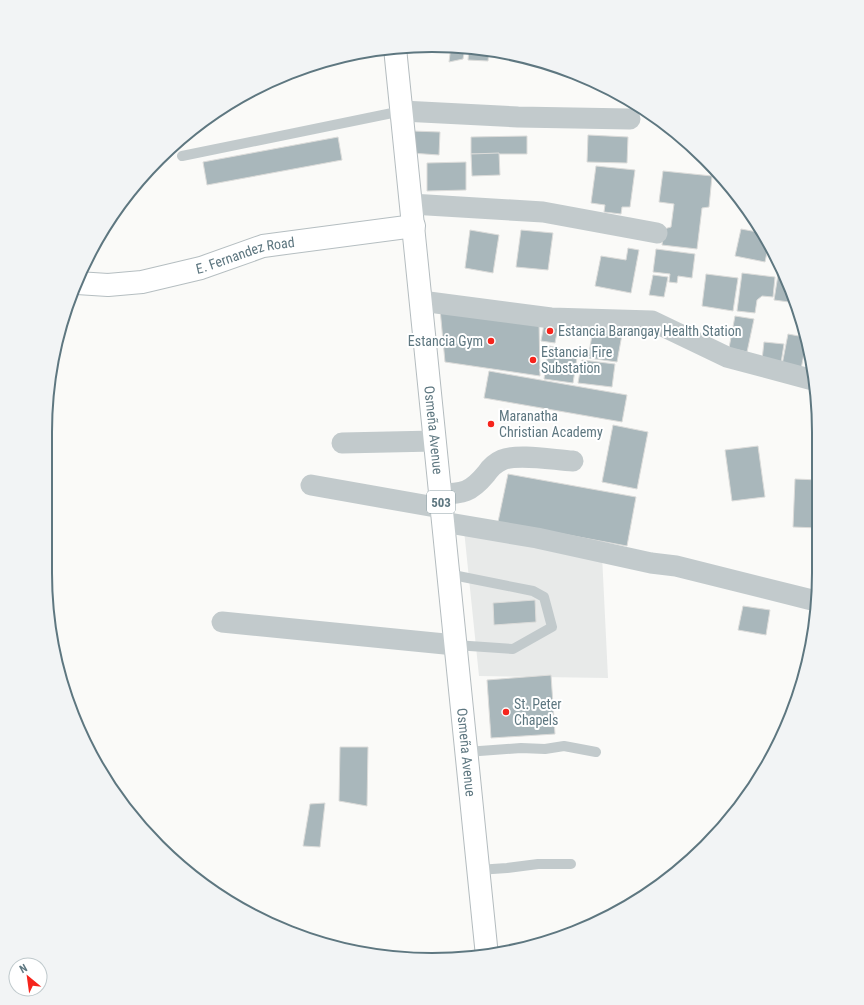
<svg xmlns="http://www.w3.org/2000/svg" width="864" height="1005" font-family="'Roboto Condensed',sans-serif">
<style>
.built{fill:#e8eae9}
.building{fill:#a9b7bb;stroke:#dcdcda}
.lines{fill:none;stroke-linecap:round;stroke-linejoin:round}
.secondary-casing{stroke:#b5bec1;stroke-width:24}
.primary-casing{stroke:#b4bcbf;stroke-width:24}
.lane{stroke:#c2cacc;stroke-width:10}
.street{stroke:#c2cacc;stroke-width:21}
.secondary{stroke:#fff;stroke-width:22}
.primary{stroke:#fff;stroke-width:22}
.poi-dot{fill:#f6241c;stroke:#fff;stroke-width:1.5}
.labels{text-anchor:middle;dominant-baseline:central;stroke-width:4;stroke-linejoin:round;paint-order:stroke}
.shield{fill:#fff;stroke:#8ea0a6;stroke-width:1}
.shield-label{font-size:13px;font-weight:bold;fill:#5e7780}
.street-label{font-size:14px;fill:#5e7780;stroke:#fff}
.poi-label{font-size:14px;fill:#5e7780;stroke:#fff;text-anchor:start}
.rim{fill:none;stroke:#5e7780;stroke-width:2}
</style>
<rect width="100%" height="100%" fill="#fafaf8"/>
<path class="built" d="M464,530L602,555L608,678L479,676Z"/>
<g class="building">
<path d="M451,46L465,47L463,59L449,62Z"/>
<path d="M469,48L489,51L488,61L468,60Z"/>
<path d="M526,57L532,58L539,61H526Z"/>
<path d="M412,131L440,132L439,155L411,153Z"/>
<path d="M588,135L628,137L627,163L587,162Z"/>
<path d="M527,136V154H471V137Z"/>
<path d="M338,137L342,160L207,185L203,162Z"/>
<path d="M499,153L500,175L472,176L471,154Z"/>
<path d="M466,162V190L427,191V163Z"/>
<path d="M596,166L635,170L630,207H622L621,214L604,212L605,205L591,203Z"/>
<path d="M663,171L712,176L709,207L702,208L697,249L662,245L664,229L671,227L674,204L659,202Z"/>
<path d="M741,229L763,233L769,243L765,262L735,256Z"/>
<path d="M470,230L499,235L493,273L465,268Z"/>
<path d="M521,230L553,233L548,270L516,267Z"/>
<path d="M628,248L639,250L631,293L595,286L601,256L626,260Z"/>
<path d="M656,249L695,254L692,278L678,276L677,283L669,282L670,274L653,272Z"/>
<path d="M742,273L775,277L773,297L762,296L757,300L755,313L737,311Z"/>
<path d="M706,274L738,278L733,311L702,306Z"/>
<path d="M653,275L668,277L664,297L649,295Z"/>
<path d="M778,275L784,276L791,290L789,302L774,300Z"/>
<path d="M795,300L798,307L800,314L794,313Z"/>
<path d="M440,309L539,321L540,376L445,362Z"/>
<path d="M735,316L754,319L747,352L729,348Z"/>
<path d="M545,319L559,322L555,343L541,341Z"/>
<path d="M594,324L623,329L617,362L588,358Z"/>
<path d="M788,334L804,337L806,344L801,369L782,365Z"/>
<path d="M764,342L784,344L781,363L762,360Z"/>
<path d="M549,346L578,351L573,383L544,379Z"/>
<path d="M582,360L615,364L612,387L578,383Z"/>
<path d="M489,371L627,395L622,422L484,398Z"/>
<path d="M613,425L648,432L637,489L602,482Z"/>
<path d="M758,446L765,497L732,501L725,450Z"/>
<path d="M508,474L636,497L627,546L498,522Z"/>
<path d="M795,479L819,480V528L793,527Z"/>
<path d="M535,600L536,622L494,625L493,603Z"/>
<path d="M743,606L770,610L766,635L738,630Z"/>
<path d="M551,675L555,734L491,738L487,680Z"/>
<path d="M340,747H368L367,806L339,801Z"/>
<path d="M325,803L320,847L303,846L310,804Z"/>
</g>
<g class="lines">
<g class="secondary-casing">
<g id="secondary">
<path id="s1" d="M77,283L108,285L142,282L201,268L263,246L414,226"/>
</g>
</g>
<g class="primary-casing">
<g id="primary">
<path id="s2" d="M395,48L487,956"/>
</g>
</g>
<g class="lane">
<path d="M182,156L402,111"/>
<path d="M448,574L533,591L544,597L552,627L513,649L455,645"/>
<path d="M466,752L521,748L545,749L564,746L596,752"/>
<path d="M478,870L507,868L538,864H571"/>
</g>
<g class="street">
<path d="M402,111L518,117L630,119"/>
<path d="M411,204L543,212L657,233"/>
<path d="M421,301L551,318L652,321L727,357L813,380"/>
<path d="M342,443L435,441"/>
<path d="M311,485L441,508"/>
<path d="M440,494C463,494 471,492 486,474C490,468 495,463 502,460C518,453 554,460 573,461"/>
<path d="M443,522L537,538L651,563L676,566L816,601"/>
<path d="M222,622L455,645"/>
</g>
<use href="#secondary" class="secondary"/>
<use href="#primary" class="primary"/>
</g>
<g class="poi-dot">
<circle cx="550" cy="331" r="4"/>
<circle cx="491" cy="341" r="4"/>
<circle cx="533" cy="360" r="4"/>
<circle cx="491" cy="424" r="4"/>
<circle cx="506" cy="712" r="4"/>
</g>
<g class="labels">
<rect class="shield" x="427" y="491" width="28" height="22" rx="3"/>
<g class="shield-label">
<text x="441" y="502">503</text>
</g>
<g class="street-label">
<text stroke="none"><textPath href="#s1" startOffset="172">E. Fernandez Road</textPath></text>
<text stroke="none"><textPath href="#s2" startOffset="384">Osmeña Avenue</textPath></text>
<text stroke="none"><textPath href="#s2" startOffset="708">Osmeña Avenue</textPath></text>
</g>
<g class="poi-label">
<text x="558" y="331">Estancia Barangay Health Station</text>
<text x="483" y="341" text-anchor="end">Estancia Gym</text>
<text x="541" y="352">Estancia Fire<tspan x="541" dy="16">Substation</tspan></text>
<text x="499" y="416">Maranatha<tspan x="499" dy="16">Christian Academy</tspan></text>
<text x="514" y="704">St. Peter<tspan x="514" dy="16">Chapels</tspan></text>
</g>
</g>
<path d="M0 0H864V1005H0ZM432 52H432A380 380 0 0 1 812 432V573A380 380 0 0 1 432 953H432A380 380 0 0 1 52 573V432A380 380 0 0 1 432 52Z" fill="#f2f4f5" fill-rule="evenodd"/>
<path class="rim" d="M432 52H432A380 380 0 0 1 812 432V573A380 380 0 0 1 432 953H432A380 380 0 0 1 52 573V432A380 380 0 0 1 432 52Z"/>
<g transform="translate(28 977) rotate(331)"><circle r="19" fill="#ffffff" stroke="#bfc9cc"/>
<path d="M0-3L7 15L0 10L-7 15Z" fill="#f6241c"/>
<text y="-6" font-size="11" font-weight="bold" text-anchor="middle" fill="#5e7780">N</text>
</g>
</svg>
